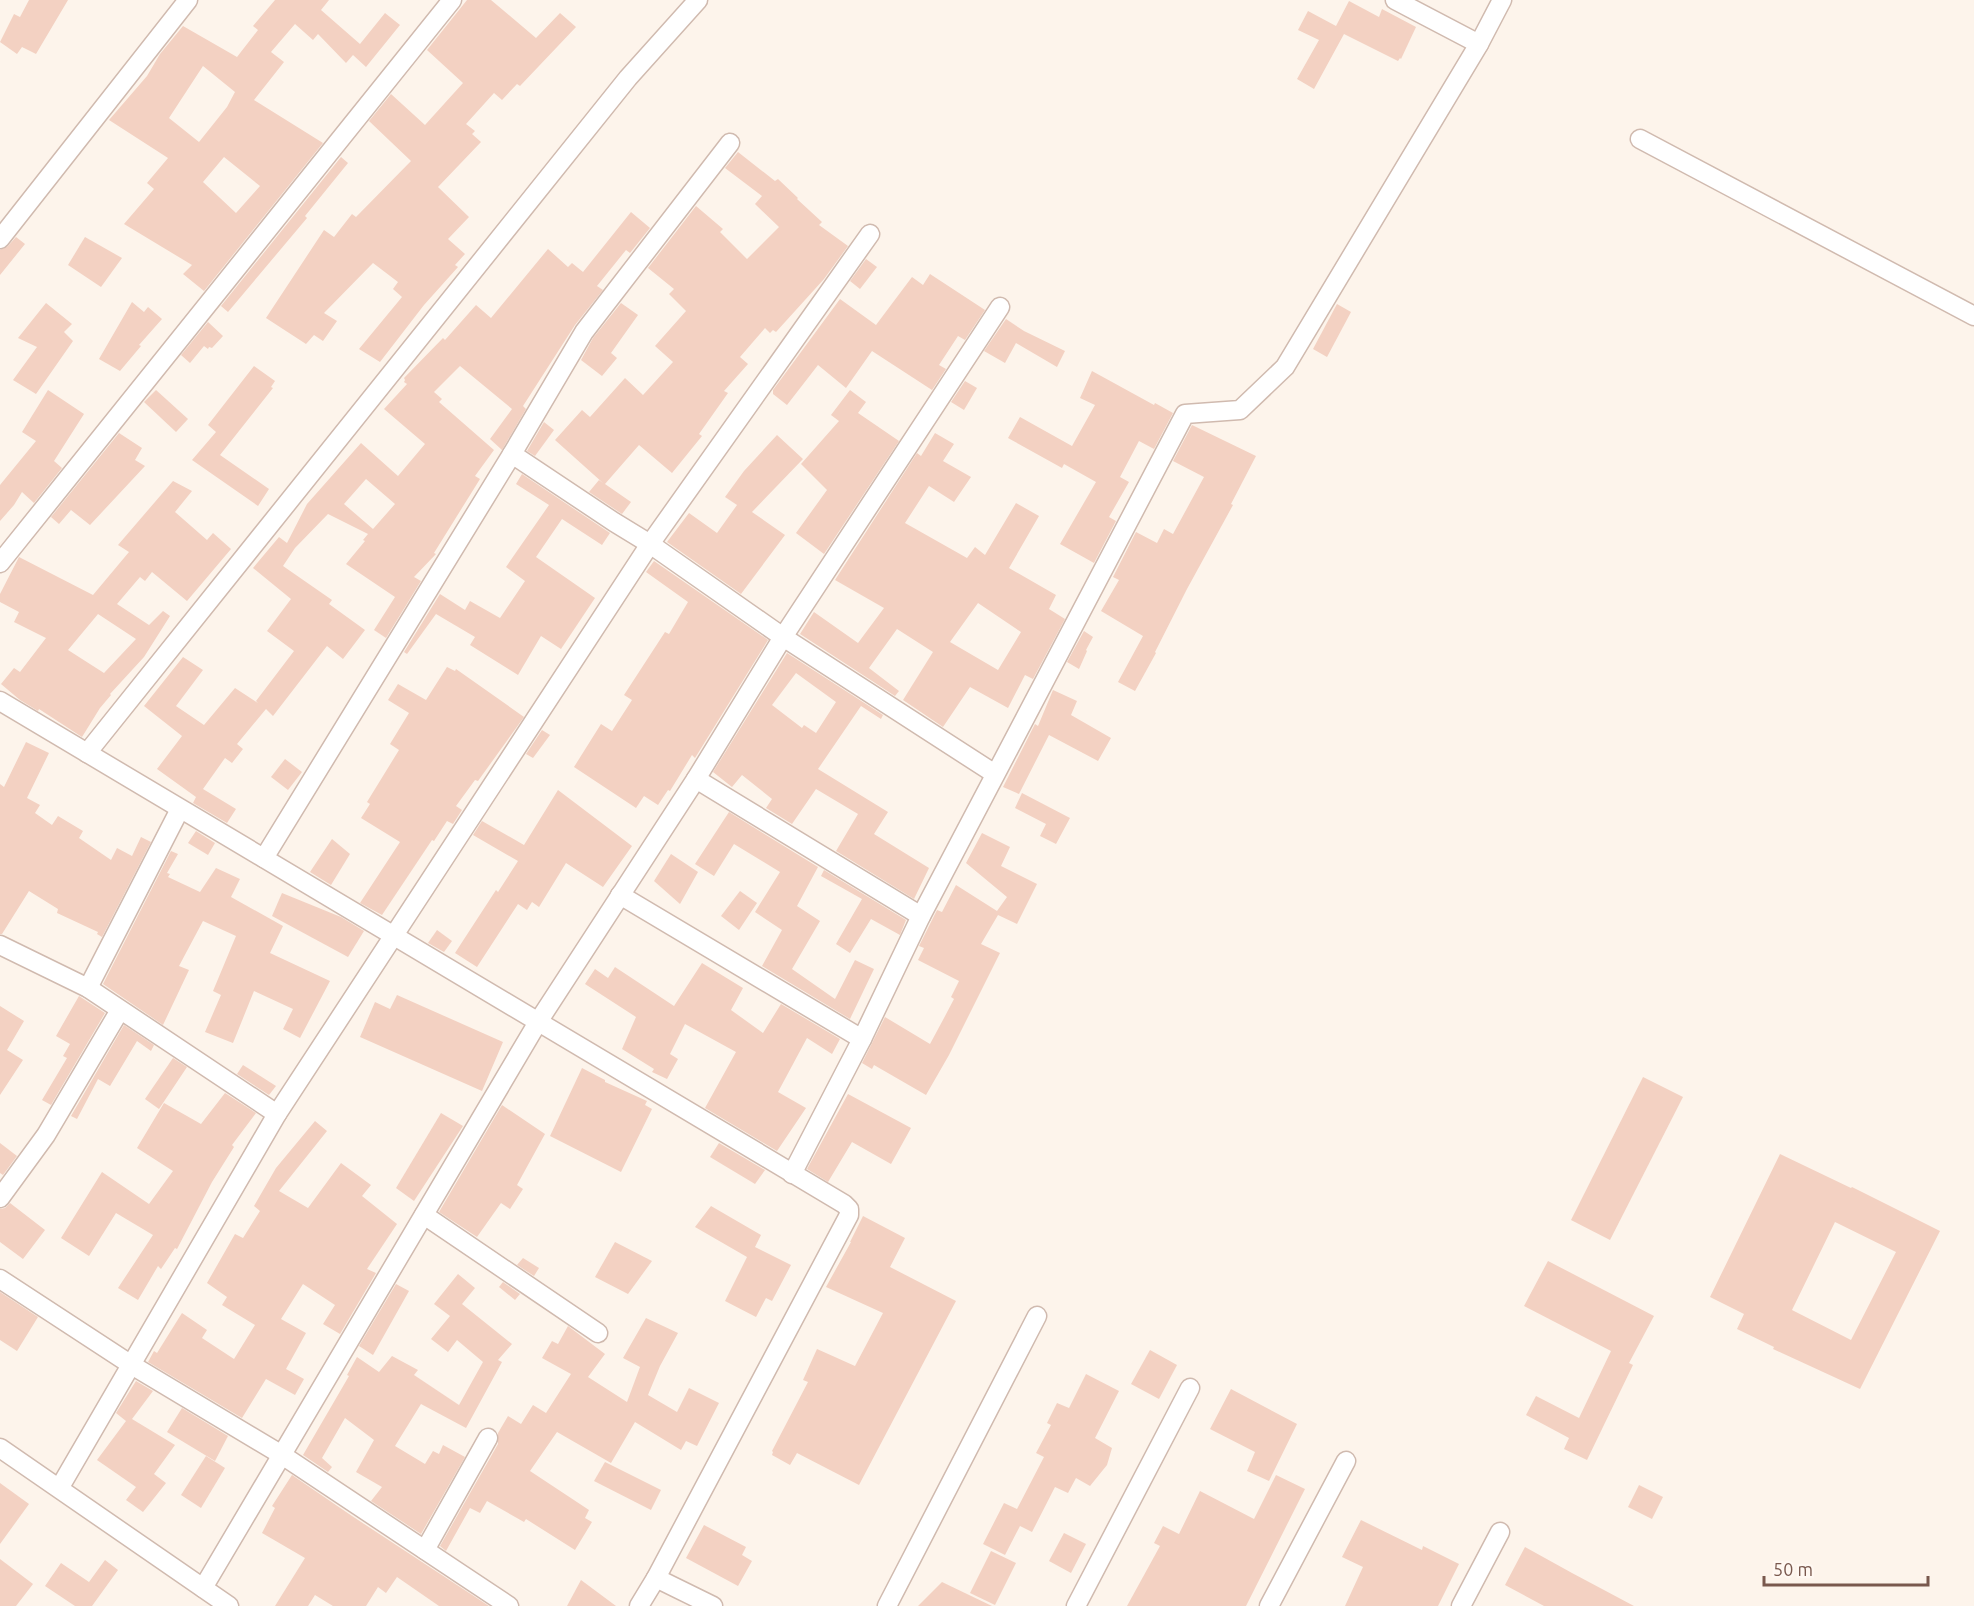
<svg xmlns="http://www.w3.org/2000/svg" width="1974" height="1606" font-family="Ubuntu,sans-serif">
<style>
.building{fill:#f3d1c2;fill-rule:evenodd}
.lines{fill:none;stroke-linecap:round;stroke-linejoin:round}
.street-casing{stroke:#d0baaf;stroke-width:21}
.street{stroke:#fff;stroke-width:18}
</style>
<rect width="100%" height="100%" fill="#fdf4eb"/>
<g class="building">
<path d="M29,0H68L36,54L22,47L17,54L0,42L14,14L20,17Z"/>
<path d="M275,0H329L321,10L360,44L385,13L400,25L366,67L353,55L346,63L318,34L313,40L295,24L271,52L284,62L254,100L323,143L204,291L183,274L192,265L124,224L154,189L147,183L168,158L109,120L147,76L160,54L183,26L237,57L258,30L253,26ZM203,66L235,92L227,107L199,142L169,118ZM224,157L260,186L236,213L203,182Z"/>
<path d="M467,0H491L536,38L560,13L576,27L520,86L517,84L502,100L494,93L466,124L475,131L472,134L481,142L438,187L469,217L448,239L465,254L455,265L458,267L424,305L380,362L359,349L402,297L393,289L398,282L373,263L324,313L337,321L323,341L314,335L306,344L266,318L324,230L334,237L352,214L356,217L411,161L369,121L391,94L425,125L463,83L427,50Z"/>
<path d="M1349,1L1379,17L1382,9L1416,27L1401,59L1400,58L1398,61L1344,34L1314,89L1297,79L1319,40L1298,30L1308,11L1336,26Z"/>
<path d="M738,152L775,181L778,179L798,198L797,199L822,222L819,225L848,246L824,279L776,332L773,330L770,333L765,328L740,357L748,364L724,391L728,393L699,434L702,436L672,473L639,445L605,484L631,502L622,514L589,492L599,480L603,483L555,440L582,410L590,417L625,378L643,395L673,362L655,346L686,311L669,294L674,289L648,268L696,206L723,229L720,232L747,259L779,227L755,204L762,196L725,168Z"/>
<path d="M341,157L348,163L305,216L307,218L228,312L221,306Z"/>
<path d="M631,212L650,228L630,253L626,250L597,286L603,290L575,325L523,406L526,409L502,450L490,439L512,409L460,366L434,392L442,399L439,402L494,450L475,476L480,479L434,553L436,554L414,577L421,581L386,638L374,630L395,597L346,564L365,541L363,540L368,534L328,514L295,548L283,566L332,600L329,604L365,630L343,659L327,646L273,716L266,709L237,744L243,749L232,763L225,758L203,789L236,809L227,823L193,803L196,797L157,769L182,736L144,706L183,657L203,670L176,706L204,725L235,688L258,703L256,701L294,651L267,631L291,599L253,568L279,537L287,543L307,504L361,443L398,476L425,444L384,409L407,384L404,382L405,380L404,378L443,338L445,340L476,305L491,318L548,249L568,267L572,263L583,272ZM366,479L395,504L373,529L344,504Z"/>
<path d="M16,237L25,244L0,275V250L8,246Z"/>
<path d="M85,237L122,258L101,287L68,265Z"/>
<path d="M866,259L877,267L860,289L850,281Z"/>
<path d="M930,274L985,310L965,340L958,336L939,365L946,369L932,390L872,351L846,388L818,365L787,405L773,394V390L840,299L876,325L912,277L923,285Z"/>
<path d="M132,302L144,312L148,307L162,319L139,345L141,346L120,371L99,359Z"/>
<path d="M46,303L72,324L64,332L73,341L36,394L13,380L37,347L18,338Z"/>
<path d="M621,303L638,315L611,353L617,358L602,376L581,360L593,338Z"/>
<path d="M1337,304L1351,312L1327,357L1313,349Z"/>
<path d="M1006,319L1024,331L1065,351L1057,367L1016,343L1005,363L984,351Z"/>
<path d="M208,322L223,336L212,348L209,347L208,349L204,346L190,363L181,355Z"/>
<path d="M254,366L275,381L271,387L273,388L220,455L269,489L258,506L192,460L216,432L208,425Z"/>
<path d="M1092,371L1154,405L1155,403L1173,413L1154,449L1139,441L1120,477L1129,482L1109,517L1116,521L1094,563L1060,544L1096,482L1064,464L1062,468L1008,438L1020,417L1072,446L1095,405L1080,398Z"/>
<path d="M965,381L977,388L964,410L951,402Z"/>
<path d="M48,390L84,414L54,461L62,468L34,503L22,492L14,505L0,521V485L36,441L22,432Z"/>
<path d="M156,390L188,419L176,432L144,402Z"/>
<path d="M850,390L866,402L858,413L899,441L824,554L796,533L827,490L801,464L839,421L831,415Z"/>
<path d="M544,422L554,430L535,456L527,451Z"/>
<path d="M1192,425L1256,456L1231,504L1233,505L1187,589L1155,652L1156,653L1135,691L1118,682L1143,636L1101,611L1119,580L1113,577L1136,532L1157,543L1164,529L1173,534L1204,477L1173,461Z"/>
<path d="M119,433L142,448L135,460L145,466L90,525L71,510L59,524L51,517Z"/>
<path d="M935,433L954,444L943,461L971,477L954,502L929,486L905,523L967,558L975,547L985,555L1016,503L1039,516L1009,568L1056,595L1049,609L1065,619L1033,679L1025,675L1008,708L970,687L943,727L903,700L933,652L897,629L869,668L899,691L895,696L800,634L814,612L858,643L884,608L835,580L917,453L921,456ZM978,603L1021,632L998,670L950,642Z"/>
<path d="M777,435L803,459L752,512L785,535L741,594L667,542L689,513L717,533L737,505L725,497L744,471Z"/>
<path d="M522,474L610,533L602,545L562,519L536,557L595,598L561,649L541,636L518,675L470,645L475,637L436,614L407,654L404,652L440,594L465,610L470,601L500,618L525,581L506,567L549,505L516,484Z"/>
<path d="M173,481L192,491L175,512L207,540L213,533L231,549L187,601L152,572L145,581L140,577L117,604L149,625L163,611L170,616L144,657L110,694L111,695L100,708L82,737L39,709L38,711L20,700L1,684L14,668L20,672L46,638L14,622L19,612L0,602V594L19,557L93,595L129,552L118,545ZM98,614L136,639L104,673L68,650Z"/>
<path d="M654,561L768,640L695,758L692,755L670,791L668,790L658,805L644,796L636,808L574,767L601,724L612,731L632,700L624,695L665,632L669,634L688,602L646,572Z"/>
<path d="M1084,631L1093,637L1086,650L1087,651L1079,669L1067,662Z"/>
<path d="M787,653L883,715L881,719L861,706L818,769L888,812L874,834L929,868L914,899L836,851L858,814L816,789L792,824L766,808L772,799L742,775L732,787L713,772ZM796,673L836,702L816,733L804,725L802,728L772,705Z"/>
<path d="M447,667L455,671L456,669L524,717L478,781L475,780L456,806L462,810L453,824L447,821L434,841L432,840L382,915L360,903L400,842L361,818L370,804L367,802L399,750L390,744L409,713L388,700L398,684L426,700Z"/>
<path d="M1053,690L1077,701L1071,715L1111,738L1098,761L1049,735L1019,794L1003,787L1035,724L1038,726Z"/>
<path d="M542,730L550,735L533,758L526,754Z"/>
<path d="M26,742L49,753L27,798L40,805L35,813L52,825L58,816L83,831L79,838L111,860L117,848L132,856L141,837L151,842L102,937L97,934L98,932L57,913L58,909L29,891L2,934H0V784L4,787Z"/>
<path d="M285,759L302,772L288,790L271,777Z"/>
<path d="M558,790L632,846L603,887L566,863L539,907L532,902L527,910L518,904L477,967L455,953L496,890L498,892L518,861L473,835L482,821L524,845Z"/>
<path d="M1022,793L1070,818L1056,844L1040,836L1046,824L1015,808Z"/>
<path d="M729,812L818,867L797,906L820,921L792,969L835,999L855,960L874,969L850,1019L762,966L782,930L755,912L780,872L734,844L714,876L695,864Z"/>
<path d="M196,831L215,843L208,855L188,843Z"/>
<path d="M982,833L1010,847L1001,866L1037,884L1017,924L998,915L981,944L1000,953L949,1055L926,1095L874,1065L872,1069L862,1063L885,1017L930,1044L944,1018L954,999L951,997L959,981L918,960L924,948L919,946L937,910L942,912L956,885L997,911L1007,897L966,863Z"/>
<path d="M332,839L350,854L331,885L310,872Z"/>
<path d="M171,851L178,854L167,873L170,874L168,877L200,892L216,868L240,879L231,897L283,926L270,953L330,981L300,1038L283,1029L293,1009L254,991L233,1043L205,1032L221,995L213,991L236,936L203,921L179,966L189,970L163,1025L103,984Z"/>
<path d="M671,854L698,872L680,904L654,881Z"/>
<path d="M824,870L906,920L900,935L871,919L850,953L836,944L862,899L821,876Z"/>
<path d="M740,891L757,903L739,930L721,916Z"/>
<path d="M282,893L341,917L364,931L348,957L272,916Z"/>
<path d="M437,930L452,941L444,952L428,943Z"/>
<path d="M702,963L743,988L731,1010L763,1033L781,1004L840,1039L832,1054L807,1038L778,1092L806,1108L777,1151L705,1108L736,1052L685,1024L670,1054L678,1059L667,1079L652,1072L654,1069L622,1049L636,1017L585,984L595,969L608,978L615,967L674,1006Z"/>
<path d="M397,995L503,1042L482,1091L360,1037L375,1002L390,1009Z"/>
<path d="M79,996L105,1013L51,1105L42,1100L67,1058L63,1056L70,1044L56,1036Z"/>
<path d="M0,1006L24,1021L7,1050L23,1060L0,1095Z"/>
<path d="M124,1025L154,1045L151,1051L137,1041L110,1086L98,1079L77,1119L71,1116Z"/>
<path d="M173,1058L187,1067L159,1109L145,1099Z"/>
<path d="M243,1065L276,1086L269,1095L237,1074Z"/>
<path d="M582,1068L605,1080V1082L647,1101L645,1105L652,1109L621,1172L550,1136Z"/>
<path d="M1643,1077L1683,1097L1610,1240L1571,1220Z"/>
<path d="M225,1093L256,1113L232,1145L234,1147L212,1182L177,1249L175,1248L161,1269L158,1266L138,1300L118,1288L153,1235L116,1213L89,1256L61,1238L102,1172L149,1204L173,1171L137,1148L164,1103L201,1124Z"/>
<path d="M848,1094L911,1128L891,1164L852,1142L828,1182L807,1169Z"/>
<path d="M502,1105L545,1134L517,1185L523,1189L510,1209L501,1203L477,1237L439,1212Z"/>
<path d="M441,1113L463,1126L414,1201L396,1188Z"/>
<path d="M315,1121L327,1131L279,1191L308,1208L341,1163L371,1185L362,1196L397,1224L367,1269L376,1273L340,1334L323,1324L335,1305L303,1284L281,1319L306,1333L286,1369L304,1379L295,1395L266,1379L242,1418L148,1362L154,1351L157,1353L182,1313L207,1330L202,1338L234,1359L255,1325L222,1305L227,1297L207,1283L235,1234L243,1238L260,1211L254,1206L276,1168Z"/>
<path d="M0,1143L17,1156L3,1175L0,1173Z"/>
<path d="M719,1143L765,1170L755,1184L710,1157Z"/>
<path d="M1780,1154L1851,1188L1852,1187L1940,1231L1860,1389L1773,1349L1774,1347L1737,1329L1744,1314L1710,1297ZM1835,1222L1896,1252L1851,1340L1792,1310Z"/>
<path d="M10,1203L45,1230L23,1259L0,1242V1209L5,1208Z"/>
<path d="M711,1206L761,1235L755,1247L791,1265L772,1301L766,1298L756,1317L725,1301L747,1257L695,1227Z"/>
<path d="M863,1216L905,1238L890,1267L956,1301L859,1485L797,1453L790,1465L772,1455L773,1452L772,1451L808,1382L803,1380L817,1349L855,1366L883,1313L826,1287L851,1242H850Z"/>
<path d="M615,1242L652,1261L628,1294L595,1277Z"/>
<path d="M523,1258L539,1268L534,1276L517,1265Z"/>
<path d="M1548,1261L1654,1316L1629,1363L1633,1365L1587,1460L1564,1449L1569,1438L1526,1415L1536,1396L1579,1418L1611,1351L1524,1306Z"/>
<path d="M458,1274L475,1288L462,1304L512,1344L498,1360L502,1362L466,1428L421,1404L395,1446L425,1464L433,1451L439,1454L443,1445L465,1457L421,1534L371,1501L382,1487L356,1472L374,1440L345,1418L322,1458L332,1467L328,1472L303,1455L349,1376L347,1375L357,1357L379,1372L392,1356L418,1370L414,1375L459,1405L483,1362L457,1340L448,1352L431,1339L450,1316L434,1304Z"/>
<path d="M503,1282L520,1294L515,1300L499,1287Z"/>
<path d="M396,1284L409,1291L373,1355L359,1346Z"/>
<path d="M0,1292L38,1317L17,1351L0,1340Z"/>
<path d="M646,1318L678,1333L660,1366L648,1395L677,1412L689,1388L719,1403L697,1446L686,1441L681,1450L635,1422L611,1463L557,1432L530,1471L589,1510L585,1518L592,1522L575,1550L526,1519L524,1522L487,1501L480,1513L470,1508L446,1551L440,1546L498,1444V1433L508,1416L521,1424L533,1405L546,1413L571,1374L542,1358L552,1341L558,1344L568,1326L605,1354L588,1377L627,1402L640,1367L623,1358Z"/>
<path d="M1150,1350L1177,1365L1159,1399L1131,1384Z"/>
<path d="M1086,1374L1119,1391L1095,1438L1112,1448L1107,1465L1090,1486L1076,1478L1068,1493L1055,1487L1032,1532L1020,1526L1005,1555L983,1544L1004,1503L1017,1509L1044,1457L1036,1453L1051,1425L1047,1423L1057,1403L1069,1408Z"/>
<path d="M136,1381L153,1391L132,1419L175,1445L154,1474L166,1483L143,1512L126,1500L136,1487L97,1460L126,1421L116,1413Z"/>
<path d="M1231,1389L1297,1424L1269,1481L1247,1471L1255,1452L1210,1429Z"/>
<path d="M182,1408L228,1436L215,1461L167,1432Z"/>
<path d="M206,1456L225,1468L201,1508L181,1495Z"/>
<path d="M605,1462L661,1490L651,1510L594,1481Z"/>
<path d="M292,1475L352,1516L489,1606H439L397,1577L386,1593L378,1587L366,1606H333L315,1595L308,1606H275L305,1558L262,1533L275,1508L272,1506Z"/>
<path d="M1276,1475L1305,1489L1246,1606H1127L1160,1546L1154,1543L1163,1526L1179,1534L1200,1491L1254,1519Z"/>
<path d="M0,1483L29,1504L0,1544Z"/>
<path d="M1639,1485L1663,1497L1652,1519L1628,1507Z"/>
<path d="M1361,1520L1422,1550L1423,1546L1459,1564L1438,1606H1345L1363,1567L1342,1557Z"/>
<path d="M704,1525L746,1547L742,1555L752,1561L738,1586L686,1558Z"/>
<path d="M1064,1533L1086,1544L1071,1573L1049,1561Z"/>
<path d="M1525,1547L1572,1573L1634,1606H1544L1505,1585Z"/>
<path d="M991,1551L1016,1563L995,1605L970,1593Z"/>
<path d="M0,1559L33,1584L16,1606H0Z"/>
<path d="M105,1560L118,1570L92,1606H75L45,1586L61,1563L89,1582Z"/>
<path d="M581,1580L616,1606H567Z"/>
<path d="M942,1582L992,1606H918Z"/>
</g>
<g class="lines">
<g class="street-casing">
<g id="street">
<path d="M1395,0L1479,44"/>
<path d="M1640,139L1974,316"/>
<path d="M0,239L188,0"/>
<path d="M512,454L614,522L650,544L783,637L995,774"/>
<path d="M0,563L452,0"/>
<path d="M0,701L844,1204L849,1209V1215L656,1578L639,1606"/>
<path d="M87,753L628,78L698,0"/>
<path d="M696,779L921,916"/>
<path d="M264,858L512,454L584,332L730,143"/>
<path d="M620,895L862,1039"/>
<path d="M0,945L88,988L277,1114"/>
<path d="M88,988L180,809"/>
<path d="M792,1174L862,1039L921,916L1185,414L1240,410L1285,367L1479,44L1502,0"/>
<path d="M0,1198L46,1135L120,1010"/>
<path d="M424,1215L598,1333"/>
<path d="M0,1279L130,1364L282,1455L509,1606"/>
<path d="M0,1448L229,1606"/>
<path d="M60,1487L277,1114L650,544L870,234"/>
<path d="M425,1550L488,1438"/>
<path d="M656,1578L713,1606"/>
<path d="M203,1588L538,1022L696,779L783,637L1000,307"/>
<path d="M887,1606L1037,1316"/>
<path d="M1076,1606L1190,1388"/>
<path d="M1269,1606L1346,1461"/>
<path d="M1461,1606L1500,1532"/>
</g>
</g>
<use href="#street" class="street"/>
</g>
<path d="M1764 1576v9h164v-9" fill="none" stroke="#79584d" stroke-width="3"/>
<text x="1773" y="1576" font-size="18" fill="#79584d" stroke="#fff8f2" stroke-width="4.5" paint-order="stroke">50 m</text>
</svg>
